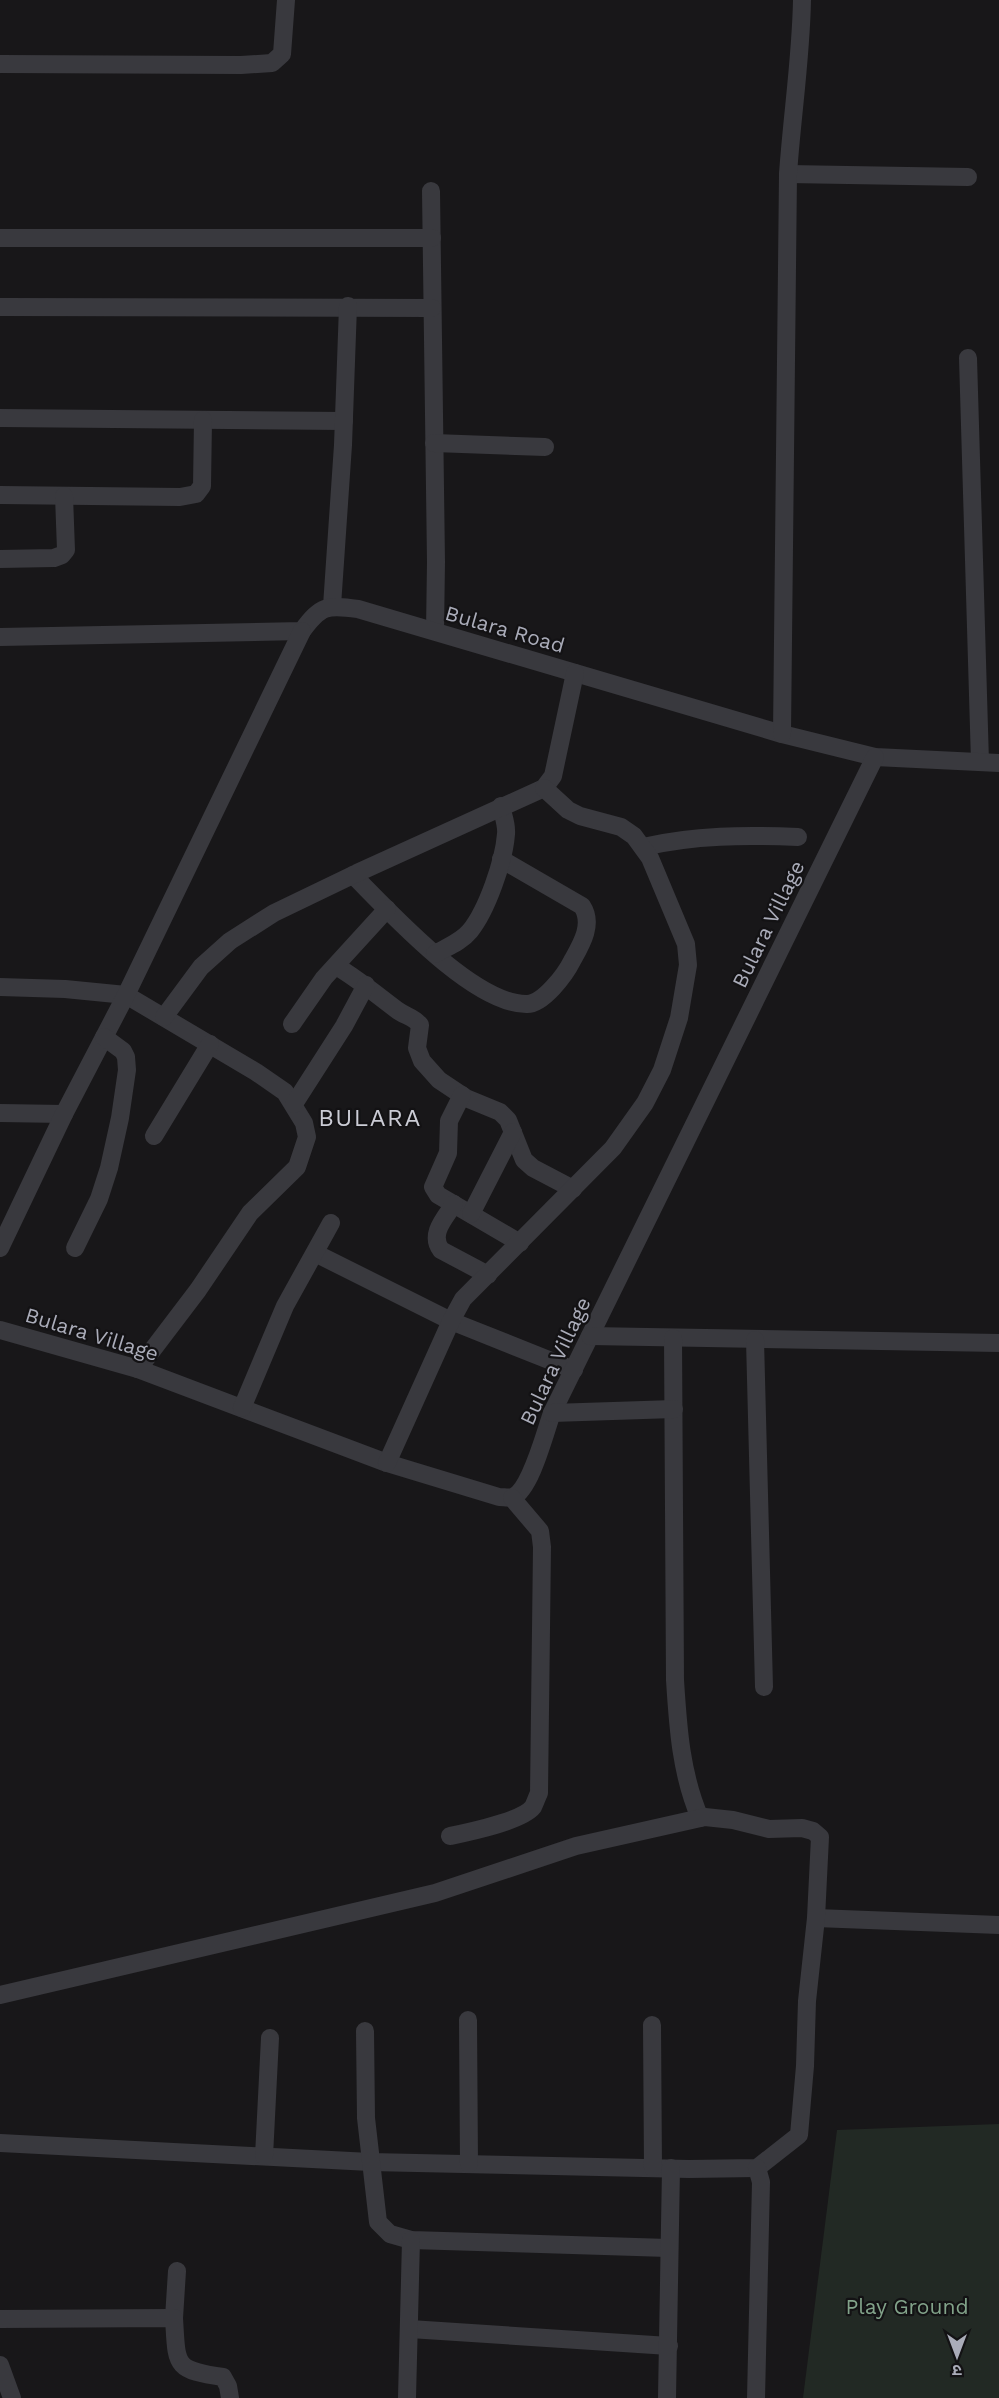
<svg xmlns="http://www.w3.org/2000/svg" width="999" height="2398" font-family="'Work Sans','Noto Sans Devanagari',sans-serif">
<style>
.green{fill:#222924}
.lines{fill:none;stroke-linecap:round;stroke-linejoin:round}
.street{stroke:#39393e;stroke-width:18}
.labels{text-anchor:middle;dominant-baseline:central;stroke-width:4.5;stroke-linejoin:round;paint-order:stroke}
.street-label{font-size:21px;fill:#aaacb9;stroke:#131214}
.park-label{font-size:21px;fill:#82a38a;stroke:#131214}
.quarter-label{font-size:24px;letter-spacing:1.5px;fill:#cbccd5;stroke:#131214}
</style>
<rect width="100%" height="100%" fill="#181719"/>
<path class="green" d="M999,2124V2398H803L837,2130Z"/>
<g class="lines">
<g class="street">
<path d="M0,64L241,65L272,63L282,54L286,0"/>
<path d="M788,174L968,177"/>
<path d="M431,191L436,562L435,631"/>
<path d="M0,238H432"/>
<path d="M0,307L432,308"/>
<path d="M968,358L980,762"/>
<path d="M0,418L344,421"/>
<path d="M434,443L545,447"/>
<path d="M0,495L180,497L196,494L202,486L203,420"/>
<path d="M0,559L54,558L62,555L66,550L64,496"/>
<path d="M332,606L343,445L348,306"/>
<path d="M0,637L302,631C321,605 327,605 358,609L782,734L875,757L999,763"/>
<path d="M782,734L788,174C792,116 801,58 802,0"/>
<path d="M643,847C695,835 745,835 798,837"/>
<path d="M353,875C389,911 474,1005 527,1004C543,1004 565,975 572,961C581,945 594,924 582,906L501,859"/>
<path d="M435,954C447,947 461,942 470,931C487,910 504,861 506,834C507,824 503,816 501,806"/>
<path d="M336,966C358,979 377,995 397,1010C405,1016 414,1017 420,1025L417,1048L422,1061L439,1080L466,1098L500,1112L508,1120L524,1160L533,1168L573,1189"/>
<path d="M0,987L65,989L126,995L256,1072L285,1092L304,1123L307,1137L297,1167L250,1213L198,1290L138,1369"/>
<path d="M164,1017L201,967L230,941L274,913L357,873L544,788L553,776L575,673"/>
<path d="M292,1024L324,978L387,909"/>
<path d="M462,1095L449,1121L448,1153L433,1187L438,1195L520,1243"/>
<path d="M294,1104L344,1026L366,985"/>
<path d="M0,1113L64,1114"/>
<path d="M154,1136L210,1044"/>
<path d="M454,1204C445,1218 429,1234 441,1250L488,1275"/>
<path d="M471,1214L513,1132"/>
<path d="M0,1248L64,1114L126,995L302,631"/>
<path d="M75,1248L99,1199L109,1168L120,1118L127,1070L126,1057L123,1051L104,1037"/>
<path d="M315,1253L451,1321L574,1370"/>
<path d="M0,1330L138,1369L387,1463L499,1497C504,1497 509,1498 513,1497C531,1489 545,1432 552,1413L875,757"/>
<path d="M590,1336L999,1343"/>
<path d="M673,1338L675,1680C678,1728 681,1774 700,1818"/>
<path d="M755,1340L764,1687"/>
<path d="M242,1408L285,1306L331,1223"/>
<path d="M552,1413L674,1409"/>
<path d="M387,1463L451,1321L463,1299L613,1148L645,1103L662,1070L679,1018L688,965L686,944L650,858L634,836L621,827L580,816L568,810L544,788"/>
<path d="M450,1836C469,1832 522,1821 533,1807C535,1803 537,1797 539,1793L542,1547L540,1531L512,1498"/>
<path d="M816,1918L999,1925"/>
<path d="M0,1995L435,1893L576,1846L705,1817L733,1820L769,1829L802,1828L813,1831L820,1837L816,1918L807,2001L805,2066L799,2135L757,2168L689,2169L370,2162L0,2143"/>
<path d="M468,2020L469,2164"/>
<path d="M652,2025L653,2168"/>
<path d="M365,2031L366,2118L378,2222L390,2234L411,2240L668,2248"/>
<path d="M264,2156L270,2038"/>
<path d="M174,2318L177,2271"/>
<path d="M0,2319L174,2318C177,2365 173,2370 223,2377L228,2386L230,2398"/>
<path d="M410,2329L669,2346"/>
<path d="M0,2365L12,2398"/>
<path d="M407,2398L411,2240"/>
<path d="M667,2398L671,2168"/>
<path d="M756,2398L761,2182L757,2168"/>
</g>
</g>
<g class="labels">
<g class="street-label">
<text transform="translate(505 629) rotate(16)">Bulara Road</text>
<text transform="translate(768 924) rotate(-64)">Bulara Village</text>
<text transform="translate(92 1334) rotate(17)">Bulara Village</text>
<text transform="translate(555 1361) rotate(-65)">Bulara Village</text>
</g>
<g class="park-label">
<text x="907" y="2306">Play Ground</text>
</g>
<g class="quarter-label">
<text x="370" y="1118">BULARA</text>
</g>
</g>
<g transform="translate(957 2356) rotate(180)" stroke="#131214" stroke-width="4.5" paint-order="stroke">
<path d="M0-4.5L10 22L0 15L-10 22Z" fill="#aaacb9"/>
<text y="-9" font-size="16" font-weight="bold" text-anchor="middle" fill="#aaacb9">उ</text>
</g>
</svg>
